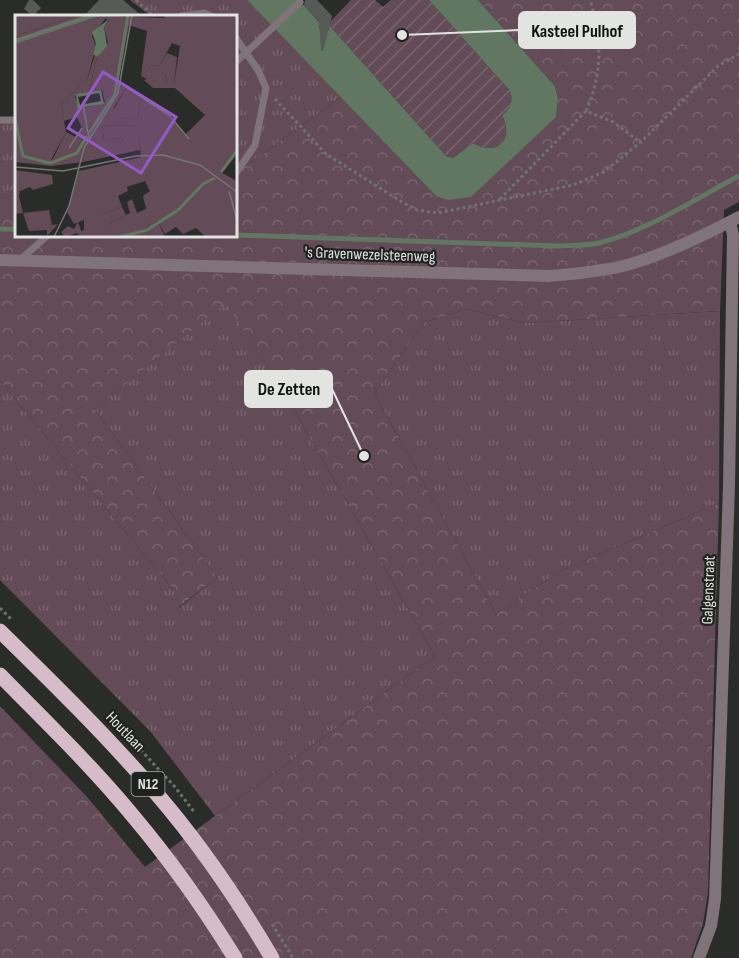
<svg xmlns="http://www.w3.org/2000/svg" width="739" height="958" font-family="'Sofia Sans Condensed',sans-serif">
<style>
.grass{fill:url(#grass-tufts)}
.forest{fill:url(#forest-crowns)}
.garden{fill:url(#garden-furrows)}
.water{fill:#617762}
.lines{fill:none;stroke-linecap:round;stroke-linejoin:round}
.stream{stroke:#617762;stroke-width:5}
.building{fill:#575b57}
.path{stroke:#707270;stroke-width:3;stroke-dasharray:3 3;stroke-linecap:butt}
.service{stroke:#807379;stroke-width:7}
.minor{stroke:#807379;stroke-width:12}
.tertiary{stroke:#807379;stroke-width:12}
.primary{stroke:#d6bcc8;stroke-width:15}
.labels{text-anchor:middle;dominant-baseline:central;stroke-width:4.5;stroke-linejoin:round;paint-order:stroke}
.shield{fill:#1f221f;stroke:#a8aaa8;stroke-width:1.5}
.shield-label{font-size:15px;font-weight:bold;fill:#e2e4e2}
.street-label{font-size:16px;fill:#e2e4e2;stroke:#1f221f}
.inset-river{fill:none;stroke:#617762;stroke-width:3}
.inset-road{fill:none;stroke:#737673;stroke-width:1.5}
.view{fill:#955ac8;fill-opacity:0.15;stroke:#955ac8;stroke-width:3}
.inset-edge{fill:none;stroke:#e2e4e2;stroke-width:3}
.leader{fill:none;stroke:#e2e4e2;stroke-width:2}
.callout-dot{fill:#e2e4e2;stroke:#1f221f;stroke-width:2}
.callout{fill:#e2e4e2;stroke:#e2e4e2;stroke-width:2}
.callout-label{font-size:18px;text-anchor:middle;font-weight:bold;fill:#111}
</style>
<defs>
<pattern id="grass-tufts" width="24" height="20" patternUnits="userSpaceOnUse" patternTransform="scale(1.5)"><rect width="24" height="20" fill="#634b57"/><path d="M3 7l-1-3M5 7V3M7 7l1-3M15 17l-1-3M17 17v-4M19 17l1-3" fill="none" stroke="#79656f"/></pattern>
<pattern id="forest-crowns" width="20" height="18" patternUnits="userSpaceOnUse" patternTransform="scale(1.5)"><rect width="20" height="18" fill="#634b57"/><path d="M2 6a3 3 0 1 1 6 0M12 15a3 3 0 1 1 6 0" fill="none" stroke="#79656f"/></pattern>
<pattern id="garden-furrows" width="10" height="10" patternUnits="userSpaceOnUse" patternTransform="scale(1.5)"><rect width="10" height="10" fill="#634b57"/><path d="M-1 1l2-2M0 10L10 0M9 11l2-2" fill="none" stroke="#79656f"/></pattern>
</defs>
<rect width="100%" height="100%" fill="#292c29"/>
<g class="grass">
<path d="M130,0H247L341,97L236,173V16H151Z"/>
<path d="M0,120H16V196L0,198Z"/>
<path d="M226,302L286,396L435,656L215,816L150,731L0,580V381L175,591L179,608L217,577L95,409Z"/>
<path d="M467,309L524,323L720,311L719,503L560,571L496,614L374,393L425,322Z"/>
</g>
<path class="forest" d="M478,0H739V202L724,210L720,311L524,323L467,309L425,322L374,393L496,614L560,571L719,503L708,892L703,924L691,958H0V706L88,798L145,867L435,656L286,396L226,303L95,409L217,577L178,608L175,591L0,381V198L16,196V236H236V173L341,97L436,196L556,117L558,99L555,86Z"/>
<path class="garden" d="M351,0H375L383,7L391,0H429L510,91C515,103 510,107 502,116C515,140 496,157 473,143L453,158L446,156L328,24Z"/>
<path class="water" d="M247,0H299L321,24L319,27L321,31L326,32L329,30L328,24L446,156L453,158L473,143C496,157 515,140 502,116C510,107 514,103 510,91L429,0H478L555,86L558,99L556,117L471,197L448,200L436,196Z"/>
<g class="lines">
<g class="stream">
<path d="M0,229H16"/>
<path d="M236,235L557,246C571,245 586,246 599,243C645,232 697,198 739,176"/>
</g>
</g>
<g class="building">
<path d="M29,0H33L41,8L33,16L24,9Z"/>
<path d="M99,0H123L142,16H84Z"/>
<path d="M305,0H317L332,16L323,51H321L319,21L304,6Z"/>
</g>
<g class="lines">
<g class="path">
<path d="M136,0L153,16"/>
<path d="M275,99L326,154L402,202L417,210L438,213L573,185L604,172L643,140L718,66L739,54"/>
<path d="M586,111C603,72 602,40 590,0"/>
<path d="M500,199L586,111L613,122L640,142"/>
<path d="M0,608L11,619"/>
<path d="M112,719L175,787L195,813"/>
<path d="M272,924L293,958"/>
</g>
<g class="service">
<path d="M181,16L204,13L211,16"/>
<path d="M236,38L258,70L266,88L255,145L236,173"/>
<path d="M236,62L300,2"/>
<path d="M0,120H16"/>
<path d="M20,260L47,236"/>
</g>
<path class="minor" d="M699,958L711,926L715,899L729,486L733,235L730,222"/>
<path class="tertiary" d="M0,260L549,276C573,274 598,272 623,266C662,256 703,236 739,217"/>
<g class="primary">
<path d="M0,631C53,683 107,736 156,793C200,844 238,900 272,958"/>
<path d="M0,675C45,721 92,766 133,816C171,861 204,908 235,958"/>
</g>
</g>
<g class="labels">
<rect class="shield" x="131.5" y="772" width="33" height="24" rx="4.5"/>
<g class="shield-label">
<text x="148" y="784">N12</text>
</g>
<g class="street-label">
<text transform="translate(370 255) rotate(2)">'s Gravenwezelsteenweg</text>
<text transform="translate(709 590) rotate(-88)">Galgenstraat</text>
<text transform="translate(125 732) rotate(46)">Houtlaan</text>
</g>
</g>
<g transform="translate(15 15)">
<rect width="222" height="222" fill="#292c29"/>
<path d="M0,0H62L0,21ZM152,38L162,42L159,68H152L150,58L134,65L126,61L137,50L144,51ZM80,40L82,42L74,77L60,81L63,93L77,91V109L67,125L61,122L67,113L62,102L49,106L46,89L72,65ZM111,73L125,82L123,104L101,103L98,96ZM87,110L124,111L125,135L68,147L71,132L108,127L107,123L89,125ZM107,192L111,200L95,208L102,221L65,222L62,218L50,222L46,217L53,211L59,214L63,207L66,216L69,215V205L90,210L83,201ZM143,206L150,222H134L133,210Z" fill="#634b57"/>
<path d="M62,0L149,3L151,0H222V138L207,158L222,166V222H191L181,213L168,219L161,212L150,219L143,206L133,210L134,222H87L101,221L95,208L115,198L112,187L117,184L122,198L131,194L128,181L135,176L130,166L112,172L113,176L103,181L107,192L84,201L94,211L74,215L69,205L59,209L52,197L64,156L126,142L123,111L87,110L89,125L107,123L108,128L72,132L68,147L36,151L0,147V21ZM90,4L94,5L89,12L93,28L82,42L74,77L87,75L90,87L77,91V110L67,125L36,145L51,117L46,89L72,65L81,31L77,21ZM114,10L132,16L126,61L137,50L144,51L157,28L165,31L159,68H152L150,58L129,65L138,73H160L190,100L170,120L154,101L125,82L123,104L101,103L99,92L111,73L103,68ZM0,155L37,160L38,169L18,175L15,172L5,176L4,181L8,198L34,195L37,210L43,209L32,221V215L14,216L8,198L0,199Z" fill="#634b57" fill-rule="evenodd"/>
<path d="M51,117L67,125L60,136L37,146Z" fill="#634b57"/>
<path d="M94,4L89,12L92,31L82,42L78,39L81,29L77,17ZM86,75L89,89L62,93L61,79ZM84,78L86,86L65,90L63,82Z" fill="#617762" fill-rule="evenodd"/>
<path class="inset-river" d="M0,27L82,0M0,104L8,141L30,147L36,148L62,138L72,121M74,118L100,79L113,0M206,157L222,136M105,222L132,215L163,195L188,169L200,163"/>
<path class="inset-road" d="M0,25L75,0M105,68L155,101L174,124M68,90L74,123M54,133L67,113M0,152L48,156L121,141L148,140L185,150L222,177M214,176L222,205M39,222L54,191L69,133L103,78L117,0"/>
<path class="view" d="M88,57L161,102L126,158L53,113Z"/>
<rect width="222" height="222" class="inset-edge"/>
</g>
<path class="leader" d="M402 35L519 30M364 456L332 389"/>
<g class="callout-dot">
<circle cx="402" cy="35" r="6"/>
<circle cx="364" cy="456" r="6"/>
</g>
<g class="callout">
<rect x="519" y="12" width="116" height="36" rx="6"/>
<rect x="245" y="371" width="87" height="36" rx="6"/>
</g>
<g class="callout-label">
<text x="577" y="37">Kasteel Pulhof</text>
<text x="289" y="395">De Zetten</text>
</g>
</svg>
